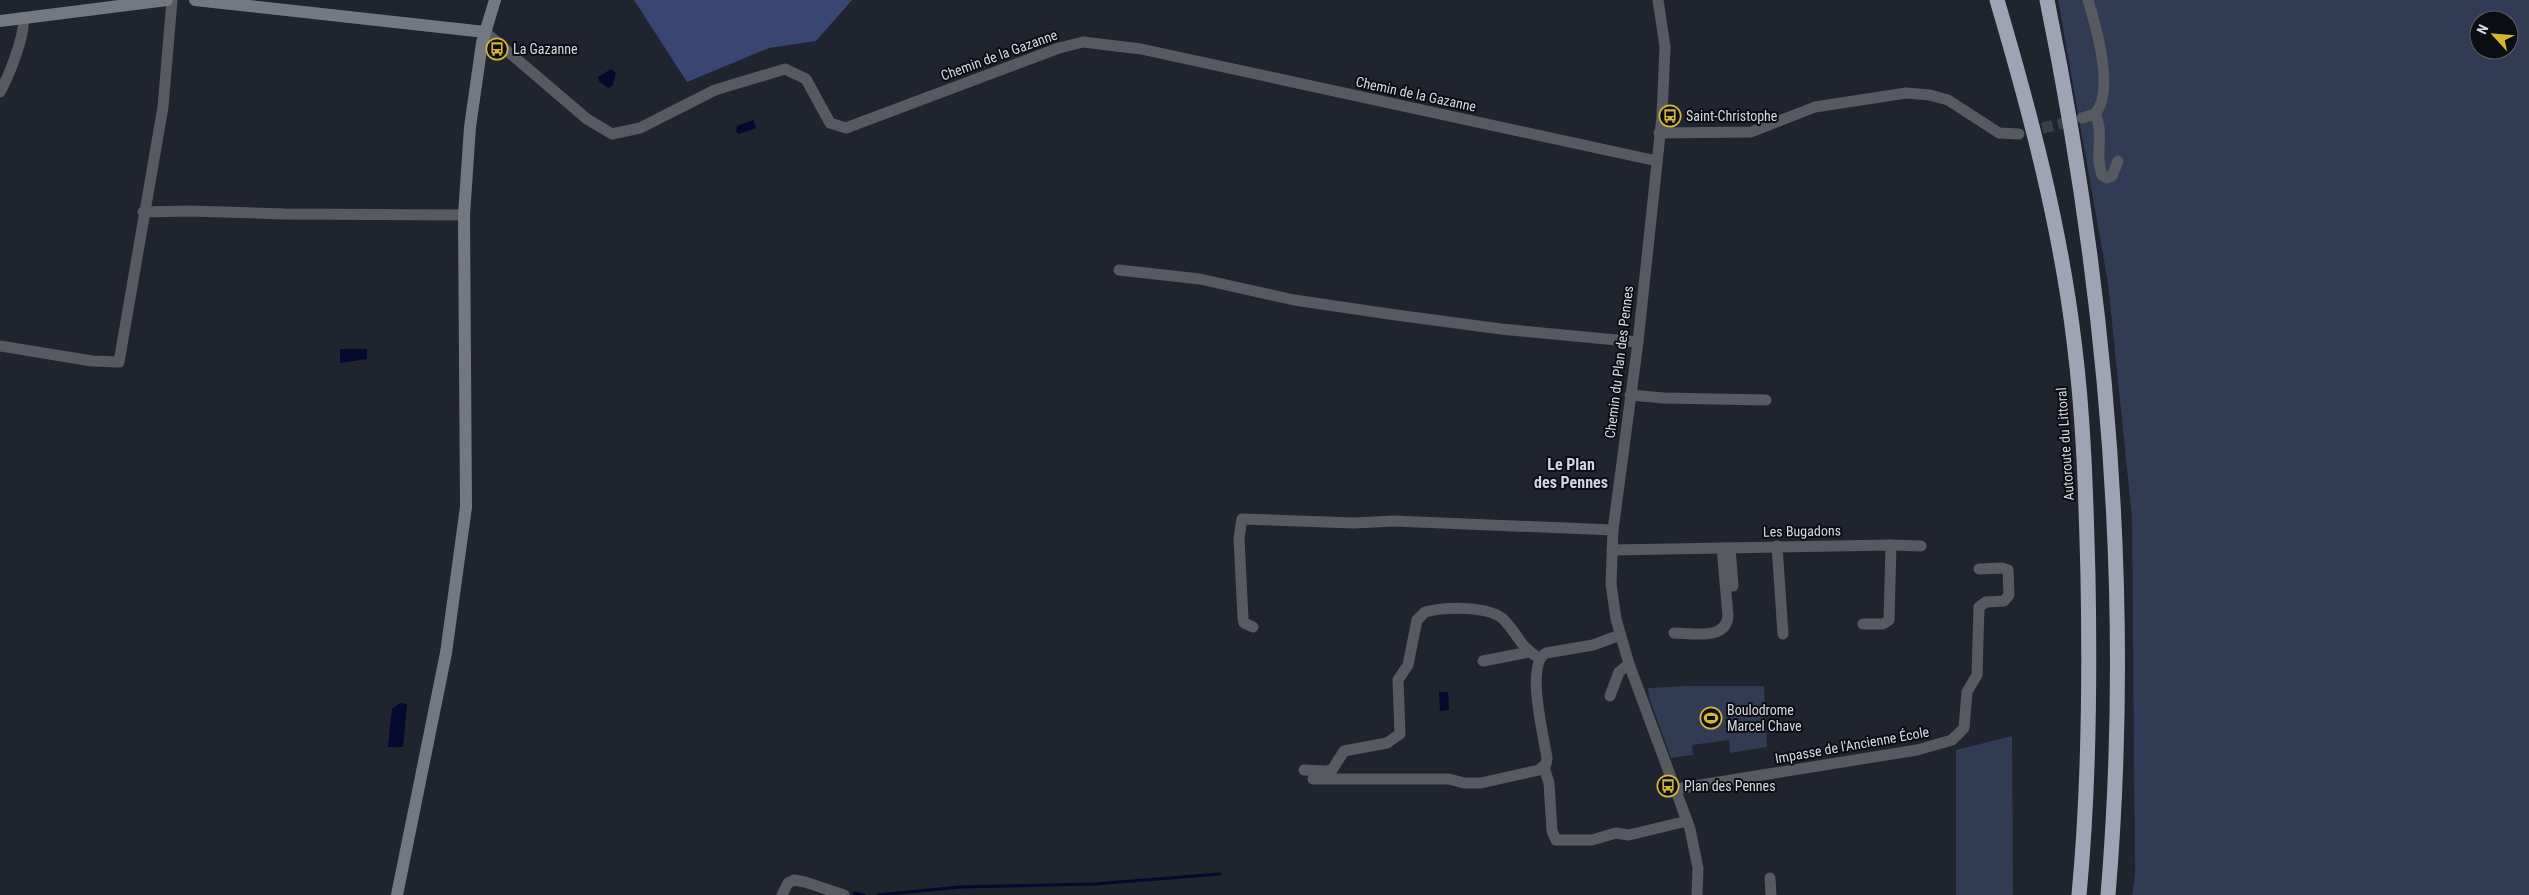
<svg xmlns="http://www.w3.org/2000/svg" width="2529" height="895" font-family="'Roboto Condensed',sans-serif">
<style>
.green{fill:#313b54;fill-rule:evenodd}
.forest{fill:#384671}
.water{fill:#04092e}
.lines{fill:none;stroke-linecap:round;stroke-linejoin:round}
.stream{stroke:#04092e;stroke-width:3}
.street-tunnel{stroke:#3b3f4a;stroke-width:11;stroke-dasharray:11 5.5;stroke-linecap:butt}
.street{stroke:#575a60;stroke-width:11}
.secondary{stroke:#747881;stroke-width:12}
.highway{stroke:#9ea4b3;stroke-width:15}
.labels{text-anchor:middle;dominant-baseline:central;stroke-width:4;stroke-linejoin:round;paint-order:stroke}
.poi-label{font-size:14px;fill:#d7dae2;stroke:#0b0d12;text-anchor:start}
.street-label{font-size:14px;fill:#d7dae2;stroke:#0b0d12}
.quarter-label{font-size:16px;font-weight:bold;fill:#cfd5e5;stroke:#0b0d12}
</style>
<rect width="100%" height="100%" fill="#1f242f"/>
<g class="green">
<path d="M2058,0H2529V895H2132L2135,875L2132,518L2108,283ZM2479,20H2509V50H2479Z"/>
<path d="M1688,686H1764L1767,747L1730,753L1729,740L1692,745L1693,755L1671,758L1649,697L1648,688Z"/>
<path d="M2012,736L2013,895H1956V750Z"/>
</g>
<path class="forest" d="M634,0H852L816,41L769,48L687,82Z"/>
<g class="water">
<path d="M611,69L616,73L613,85L608,88L599,81L598,77Z"/>
<path d="M753,120L756,128L739,134L736,132L737,126Z"/>
<path d="M340,349H367V359L340,363Z"/>
<path d="M1448,692L1449,710L1440,711L1439,692Z"/>
<path d="M400,703L407,704L403,747H388L392,709Z"/>
</g>
<g class="lines">
<g class="stream">
<path d="M854,893L864,895"/>
<path d="M878,895L960,887L1094,884L1220,874"/>
</g>
<path class="street-tunnel" d="M2026,132L2076,120"/>
<g class="street">
<path d="M1658,0L1665,47L1662,116L1638,342L1613,530L1611,584L1616,619L1629,664L1690,829L1698,868L1697,895"/>
<path d="M485,32L587,119L612,134L640,128L715,90L785,69L806,79L830,123L846,128L1059,48L1083,42L1141,49L1657,161"/>
<path d="M0,92C8,78 26,34 23,18"/>
<path d="M2095,114C2105,134 2094,155 2102,175L2107,178L2112,176L2118,161"/>
<path d="M2082,118L2095,114C2115,91 2096,26 2088,0"/>
<path d="M1659,133L1751,132L1815,107L1906,93L1930,95L1948,100L1999,133L2019,134"/>
<path d="M143,212L189,211L284,214L464,215"/>
<path d="M1119,270L1200,279L1294,300L1396,315L1501,329L1638,342"/>
<path d="M0,346L92,361L119,362L163,107L172,0"/>
<path d="M1630,395L1664,398L1766,400"/>
<path d="M1891,545L1921,546"/>
<path d="M1777,546L1783,634"/>
<path d="M1730,548L1733,586"/>
<path d="M1612,550L1891,545L1889,620L1883,624H1863"/>
<path d="M1253,627L1244,623L1243,618L1239,538L1242,519L1354,523L1394,521L1613,530"/>
<path d="M1674,633C1692,633 1726,641 1728,616L1722,548"/>
<path d="M1483,661L1529,652"/>
<path d="M1610,696L1619,672L1629,664"/>
<path d="M1544,767L1549,783L1552,831L1556,840H1592L1616,833L1629,835L1687,821"/>
<path d="M1304,770L1325,771L1332,770L1344,751L1387,743L1400,734L1398,680L1408,665L1417,620L1425,612C1445,607 1491,605 1505,621C1519,636 1520,647 1539,658"/>
<path d="M1313,779H1449L1464,783H1481L1539,770L1546,764L1547,758C1544,737 1525,664 1546,653L1593,645L1620,635"/>
<path d="M1676,789L1917,750L1952,740L1964,728L1967,692L1977,675L1979,607L1986,602L2004,601L2009,595L2008,570L2002,568L1979,569"/>
<path d="M1770,878L1771,895"/>
<path d="M782,895L788,883L794,880L805,882L844,895"/>
</g>
<g class="secondary">
<path d="M195,0L485,32"/>
<path d="M0,21L167,0"/>
<path d="M397,895L446,653L466,507L464,215L470,127L482,43L495,0"/>
</g>
<g class="highway">
<path d="M1997,0C2030,112 2060,225 2074,341C2084,419 2086,499 2088,577C2090,683 2089,790 2079,895"/>
<path d="M2047,0C2107,294 2133,596 2108,895"/>
</g>
</g>
<defs>
<g id="bus-ring" transform="scale(1.125)"><circle r="9.5" fill="#0b0d12" stroke="#d4b635" stroke-width="1.5"/><path d="M-5-6H5V4H4V6H2V4H-2V6H-4V4H-5ZM-3.5-4V0h7V-4ZM-3.5 1.2v1.5H-2V1.2ZM2 1.2v1.5H3.5V1.2Z" fill="#d4b635"/></g>
<g id="stadium-ring" transform="scale(1.125)"><circle r="9.5" fill="#0b0d12" stroke="#d4b635" stroke-width="1.5"/><path d="M0-5a6.5 5 0 1 0 0 10a6.5 5 0 1 0 0-10ZM-3.5-1.8h7v3.6h-7Z" fill="#d4b635"/></g>
</defs>
<g fill-rule="evenodd">
<use href="#bus-ring" x="497" y="49"/>
<use href="#bus-ring" x="1670" y="116"/>
<use href="#stadium-ring" x="1711" y="718"/>
<use href="#bus-ring" x="1668" y="786"/>
</g>
<g class="labels">
<g class="poi-label">
<text x="513" y="49">La Gazanne</text>
<text x="1686" y="116">Saint-Christophe</text>
<text x="1727" y="710">Boulodrome<tspan x="1727" dy="16">Marcel Chave</tspan></text>
<text x="1684" y="786">Plan des Pennes</text>
</g>
<g class="street-label">
<text transform="translate(999 55) rotate(-20)">Chemin de la Gazanne</text>
<text transform="translate(1416 94) rotate(12)">Chemin de la Gazanne</text>
<text transform="translate(1619 362) rotate(-83)">Chemin du Plan des Pennes</text>
<text transform="translate(2065 444) rotate(-94)">Autoroute du Littoral</text>
<text transform="translate(1802 531) rotate(-1)">Les Bugadons</text>
<text transform="translate(1852 745) rotate(-10)">Impasse de l'Ancienne École</text>
</g>
<g class="quarter-label">
<text x="1571" y="464">Le Plan<tspan x="1571" dy="18">des Pennes</tspan></text>
</g>
</g>
<g transform="translate(2494 35) rotate(296)"><circle r="24" fill="#0b0d12" stroke="#5d5f65"/>
<path d="M0-4L9 19L0 12L-9 19Z" fill="#d4b635"/>
<text y="-8" font-size="14" font-weight="bold" text-anchor="middle" fill="#d7dae2">N</text>
</g>
</svg>
